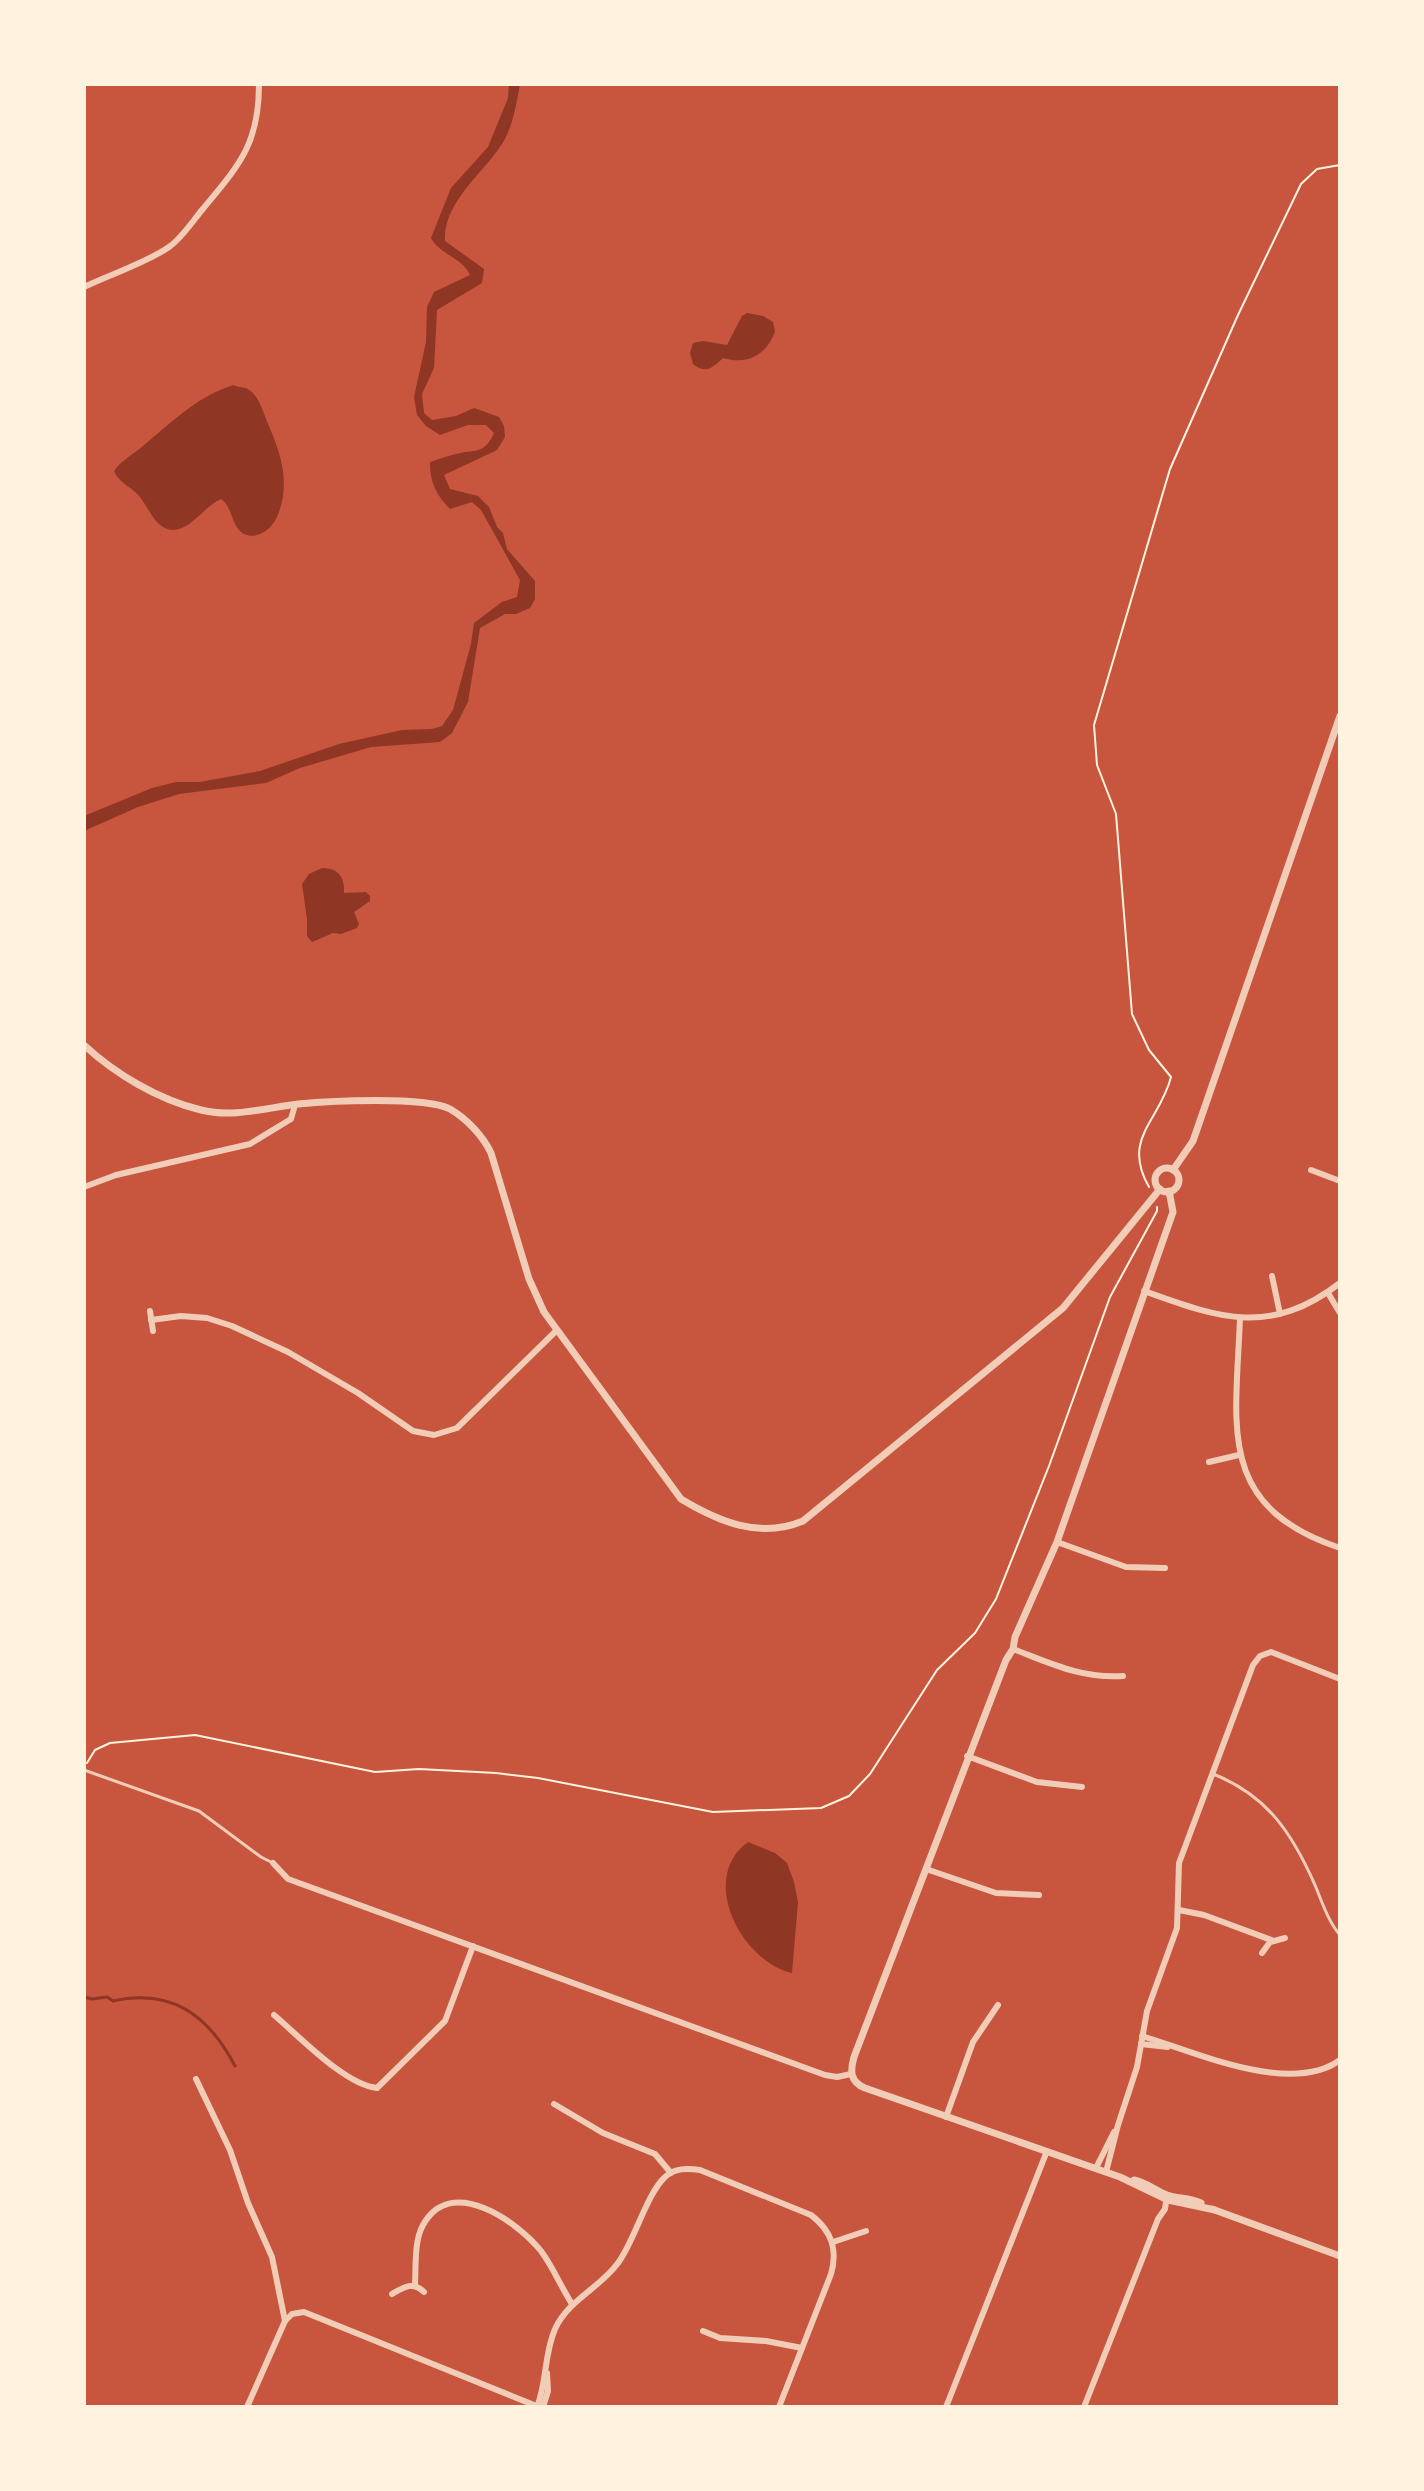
<svg xmlns="http://www.w3.org/2000/svg" width="1424" height="2491" font-family="'Golos Text',sans-serif">
<style>
.water{fill:#8f3625}
.lines{fill:none;stroke-linecap:round;stroke-linejoin:round}
.stream{stroke:#8f3625;stroke-width:3}
.path{stroke:#fff3e0;stroke-width:2}
.service{stroke:#f1ccb7;stroke-width:3}
.minor{stroke:#f1ccb7;stroke-width:6}
.tertiary{stroke:#f1ccb7;stroke-width:7}
</style>
<rect width="100%" height="100%" fill="#c8553d"/>
<g class="water">
<path d="M509,84H520C517,101 513,124 505,139C487,171 443,200 445,241L484,269L482,283L437,310L434,368L422,394L424,413L432,420L456,416L474,408L499,417L504,426L505,437L497,450L444,475L450,489L478,496L489,507L497,527L503,533L507,549L535,581V599L530,608L516,614H505L480,628L468,702L452,733L440,742L371,747L300,768L266,783L179,794L138,807L84,831V816L152,788L176,782H200L260,771L339,744L402,730L432,729L442,726L453,710L471,644L474,623L502,602L517,597L520,580L481,510L472,502L450,509C436,494 430,483 430,462C439,459 447,456 456,454C476,449 484,455 494,433L486,425H468L440,435L426,426L417,415L414,397L426,342L427,307L434,292L470,275C462,257 440,255 431,238L451,188L488,147L508,98Z"/>
<path d="M747,313L763,316L773,322L775,332C765,356 748,365 723,358C713,367 706,375 693,364L690,353L693,343L703,341L727,345L742,316Z"/>
<path d="M234,385C234,386 245,388 246,388C257,393 262,408 266,419C279,449 290,477 280,509C277,519 271,529 262,533C256,536 250,537 244,534C231,527 233,507 221,499C203,506 185,540 163,527C153,521 147,506 140,497C132,487 120,484 114,471C121,461 129,457 138,450C168,426 196,396 234,385Z"/>
<path d="M322,868C338,868 345,877 344,893L366,892L370,896V901L354,912L359,924L357,928L341,934L333,933L312,942L307,936V919L302,884L309,874Z"/>
<path d="M748,1842L775,1853L787,1863L794,1882L798,1902L792,1973C741,1961 698,1878 748,1842Z"/>
</g>
<g class="lines">
<path class="stream" d="M84,1997L92,1999L107,1997L113,2001C170,1988 208,2014 235,2066"/>
<g class="path">
<path d="M1149,1187C1121,1138 1160,1121 1171,1077L1149,1050L1132,1014L1116,814L1097,765L1094,725L1170,469L1238,315L1301,184L1317,169L1340,165"/>
<path d="M87,1763L95,1750L110,1743L195,1735L375,1772L419,1769L496,1773L538,1778L713,1812L821,1808L849,1796L870,1774L937,1670L975,1633L996,1599L1049,1466L1110,1297L1157,1211V1207"/>
</g>
<g class="service">
<path d="M84,1770L199,1811L261,1857L273,1863"/>
<path d="M1213,1774C1267,1795 1292,1833 1315,1885C1322,1902 1328,1921 1340,1935"/>
</g>
<g class="minor">
<path d="M84,287C109,275 148,262 169,247C182,238 192,222 202,210C239,165 259,145 259,84"/>
<path d="M1311,1170L1340,1181"/>
<path d="M84,1187L116,1175L250,1144L291,1119L295,1105"/>
<path d="M1272,1276L1280,1314"/>
<path d="M1144,1291C1219,1318 1270,1337 1340,1283"/>
<path d="M1328,1293L1340,1313"/>
<path d="M150,1311L153,1331"/>
<path d="M1240,1318C1236,1426 1215,1506 1340,1548"/>
<path d="M151,1320L181,1316L207,1318L232,1326L288,1352L358,1393L413,1431L434,1435L457,1428L556,1331"/>
<path d="M1209,1462L1239,1455"/>
<path d="M1057,1542L1126,1567L1165,1568"/>
<path d="M1013,1649C1050,1663 1082,1679 1123,1676"/>
<path d="M967,1756L1037,1782L1082,1787"/>
<path d="M273,1863L288,1879L825,2075L837,2077L851,2074"/>
<path d="M926,1869L996,1893L1039,1895"/>
<path d="M1179,1910L1204,1915L1274,1941"/>
<path d="M1262,1953L1270,1942L1285,1938"/>
<path d="M274,2015C299,2036 345,2085 377,2088L445,2021L473,1946"/>
<path d="M1142,2036C1195,2052 1291,2096 1340,2060"/>
<path d="M1141,2044L1168,2047"/>
<path d="M196,2079L230,2150L248,2203L272,2257L285,2321L247,2407"/>
<path d="M554,2104L603,2133L655,2154L671,2173"/>
<path d="M946,2117L973,2042L998,2005"/>
<path d="M1096,2168L1114,2132"/>
<path d="M1106,2172L1118,2125L1137,2067L1147,2011L1177,1928L1179,1863L1253,1665L1260,1656L1271,1652L1340,1679"/>
<path d="M833,2242L866,2231"/>
<path d="M415,2285C416,2266 414,2241 423,2225C451,2174 518,2222 541,2251C553,2267 561,2287 572,2304"/>
<path d="M392,2294C404,2287 413,2281 424,2292"/>
<path d="M285,2321L292,2314L304,2312L539,2407"/>
<path d="M703,2331L720,2338L766,2341L802,2348"/>
<path d="M537,2407C547,2382 544,2354 555,2329C569,2299 599,2289 618,2263C635,2240 646,2195 665,2177C675,2168 687,2168 700,2170L811,2215C832,2231 838,2250 831,2274L779,2407"/>
<path d="M543,2407L548,2391L547,2373"/>
<path d="M946,2407L1047,2151"/>
<path d="M1084,2407L1158,2219L1165,2209L1167,2195"/>
</g>
<g class="tertiary">
<path d="M84,1045C115,1074 159,1100 201,1110C233,1118 265,1108 298,1104C328,1101 425,1096 450,1109C467,1119 483,1136 491,1153L529,1279L544,1312L681,1499C719,1522 760,1539 803,1521L1063,1308L1160,1189"/>
<circle cx="1167" cy="1180" r="12"/>
<path d="M1173,1170L1193,1141L1340,716"/>
<path d="M1169,1191L1173,1212L1057,1542L1015,1637L1013,1649L1006,1660L854,2057C850,2071 850,2082 865,2088L1120,2177L1168,2200L1215,2210"/>
<path d="M1134,2180C1147,2183 1155,2190 1167,2195C1178,2199 1189,2197 1201,2203"/>
<path d="M1212,2209L1340,2256"/>
</g>
</g>
<rect width="1424" height="2491" fill="none" stroke="#fff3e0" stroke-width="172"/>
</svg>
